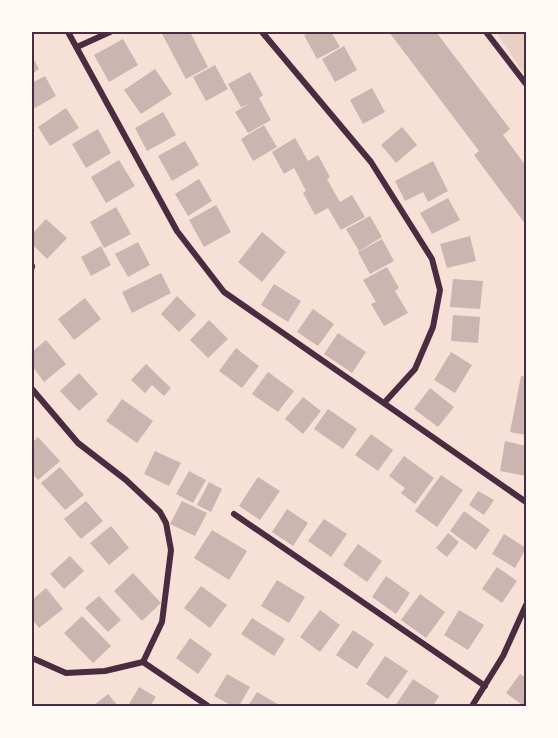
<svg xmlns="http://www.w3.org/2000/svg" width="558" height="738" font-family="Rubik,sans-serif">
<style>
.green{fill:#ebcfc5}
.building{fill:#ccb4b1}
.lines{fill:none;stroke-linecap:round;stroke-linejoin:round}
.minor{stroke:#4a2c40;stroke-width:6}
.neatline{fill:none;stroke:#4a2c40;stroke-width:2}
</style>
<rect width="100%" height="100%" fill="#f7e1d7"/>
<path class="green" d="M496,32H526V77Z"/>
<g class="building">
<path d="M161,32H190L208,67L186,79Z"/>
<path d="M311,32H331L340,47L317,59L304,35Z"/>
<path d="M389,32H436L510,129L503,135L526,166V225L474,155L479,151Z"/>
<path d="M123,39L138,65L109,82L94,55Z"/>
<path d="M344,46L357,70L335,82L322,59Z"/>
<path d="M32,56L39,69L32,74Z"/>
<path d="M215,65L228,89L206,101L193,77Z"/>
<path d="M155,69L172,94L141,114L124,90Z"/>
<path d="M250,72L263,95L259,98L271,120L248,133L235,112L249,104L241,107L228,84Z"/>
<path d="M45,76L56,96L33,109L32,83Z"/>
<path d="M372,88L385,112L363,124L350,100Z"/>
<path d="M66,108L79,128L50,146L38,127Z"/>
<path d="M163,112L176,135L147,151L135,128Z"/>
<path d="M264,125L277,147L253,161L241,139Z"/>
<path d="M402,127L417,145L396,163L381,145Z"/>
<path d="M98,129L111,153L86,168L72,144Z"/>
<path d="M295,138L308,161L318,155L330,177L327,179L340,202L352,195L365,217L341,230L328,208L315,215L303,193L306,191L294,168L284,174L272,152Z"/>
<path d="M185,141L199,165L172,181L158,156Z"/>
<path d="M119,160L135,186L106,203L91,177Z"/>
<path d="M433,161L448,191L428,202L423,192L405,201L395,181Z"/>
<path d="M199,179L212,201L188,216L175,194Z"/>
<path d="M448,198L460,220L432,234L420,213Z"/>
<path d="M216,205L231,232L204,247L189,220Z"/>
<path d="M116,207L131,234L104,248L90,222Z"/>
<path d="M370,216L382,237L359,251L346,229Z"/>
<path d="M46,219L67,238L47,259L32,244V234Z"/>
<path d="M262,232L286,252L262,282L238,262Z"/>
<path d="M470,236L476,261L447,268L440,244Z"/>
<path d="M382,239L394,261L370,274L358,252Z"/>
<path d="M138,242L150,265L128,277L115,254Z"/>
<path d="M101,246L111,265L91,276L81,257Z"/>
<path d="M387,267L399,288L395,291L408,313L384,326L371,304L376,302L363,280Z"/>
<path d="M161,273L171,293L132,313L122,292Z"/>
<path d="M453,279L483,281L480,309L450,307Z"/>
<path d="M274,284L301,301L288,322L261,305Z"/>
<path d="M177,296L196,315L179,332L161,314Z"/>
<path d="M85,298L101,319L74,340L58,319Z"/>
<path d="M313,309L334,324L318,346L297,332Z"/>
<path d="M453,315L480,317L478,343L451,341Z"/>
<path d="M209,320L228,339L208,358L190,340Z"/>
<path d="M338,333L366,352L352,373L324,354Z"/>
<path d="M46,340L66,364L44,382L32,366V352Z"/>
<path d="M236,348L259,366L242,388L219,371Z"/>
<path d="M451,352L472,365L455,393L434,380Z"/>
<path d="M146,364L171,388L164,396L152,385L145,393L131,380Z"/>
<path d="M268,372L294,391L278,412L252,394Z"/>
<path d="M79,373L98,394L79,411L60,391Z"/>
<path d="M521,376L526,377V435L510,432Z"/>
<path d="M430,388L454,407L438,427L414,409Z"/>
<path d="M303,397L321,411L303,434L285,419Z"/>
<path d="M122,399L153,421L137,443L106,421Z"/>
<path d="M328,409L357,429L343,449L314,429Z"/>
<path d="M371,434L393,450L378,471L355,455Z"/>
<path d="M38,437L60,461L38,480L32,473V443Z"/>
<path d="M505,441L526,446V476L500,471Z"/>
<path d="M155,451L181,463L169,486L144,474Z"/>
<path d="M404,456L434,478L415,504L401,493L405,488L389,476Z"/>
<path d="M60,467L84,495L65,510L41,483Z"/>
<path d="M189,471L206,480L193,503L176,494Z"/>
<path d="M441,475L463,490L437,527L415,511Z"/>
<path d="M258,477L280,491L260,520L239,506Z"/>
<path d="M209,482L222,489L211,512L197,505Z"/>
<path d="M478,491L494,500L484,515L469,505Z"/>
<path d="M86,501L103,521L81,539L64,519Z"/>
<path d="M182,501L207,513L195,536L170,524Z"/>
<path d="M287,509L308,523L293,546L272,532Z"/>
<path d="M464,511L490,530L476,550L450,531Z"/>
<path d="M324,519L347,534L331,557L308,541Z"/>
<path d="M111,526L129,548L109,565L90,543Z"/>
<path d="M212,530L247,551L229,580L194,558Z"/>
<path d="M448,533L459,542L447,557L436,548Z"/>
<path d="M504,534L526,548L515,568L492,554Z"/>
<path d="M358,544L382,561L367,582L343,565Z"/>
<path d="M70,556L84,571L64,589L50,574Z"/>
<path d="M497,567L517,581L502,603L482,589Z"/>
<path d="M133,573L161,603L142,621L114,591Z"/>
<path d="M386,576L410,593L396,614L372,597Z"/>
<path d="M277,580L305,597L289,623L261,606Z"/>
<path d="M201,586L227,605L210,628L184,608Z"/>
<path d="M46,588L63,609L39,628L32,619V600Z"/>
<path d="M420,594L445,612L426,638L401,620Z"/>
<path d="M99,596L121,620L108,632L85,608Z"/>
<path d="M320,610L340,625L320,652L300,637Z"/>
<path d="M459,610L484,625L468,650L444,635Z"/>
<path d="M82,616L111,646L93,663L64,633Z"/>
<path d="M252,618L285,639L274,656L241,634Z"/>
<path d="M353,630L374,644L357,669L336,655Z"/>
<path d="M190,638L212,654L198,674L176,658Z"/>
<path d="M385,656L408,671L388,699L366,684Z"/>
<path d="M227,674L250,687L239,706H232L214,696Z"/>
<path d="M520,674L526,678V706H524L506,693Z"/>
<path d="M413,679L439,696L433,706H395Z"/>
<path d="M139,687L156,697L150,706H128Z"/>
<path d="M257,692L281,706H248Z"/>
<path d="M108,694L118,706H93Z"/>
</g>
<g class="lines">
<g class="minor">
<path d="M68,32L177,231L224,292L526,502"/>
<path d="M262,32L371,162L432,259L440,290L433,327L415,369L384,403"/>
<path d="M486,32L526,84"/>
<path d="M77,47L110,32"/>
<path d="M32,266V267"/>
<path d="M32,389L78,443L126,480L160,512L166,523L171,550L162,622L143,662"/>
<path d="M234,514L485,686"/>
<path d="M32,658L66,673L105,671L143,662L208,706"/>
<path d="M472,706L503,656L526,605"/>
</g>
</g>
<rect width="558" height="738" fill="none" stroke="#fffaf5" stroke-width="66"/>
<rect x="33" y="33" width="492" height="672" class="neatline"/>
</svg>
